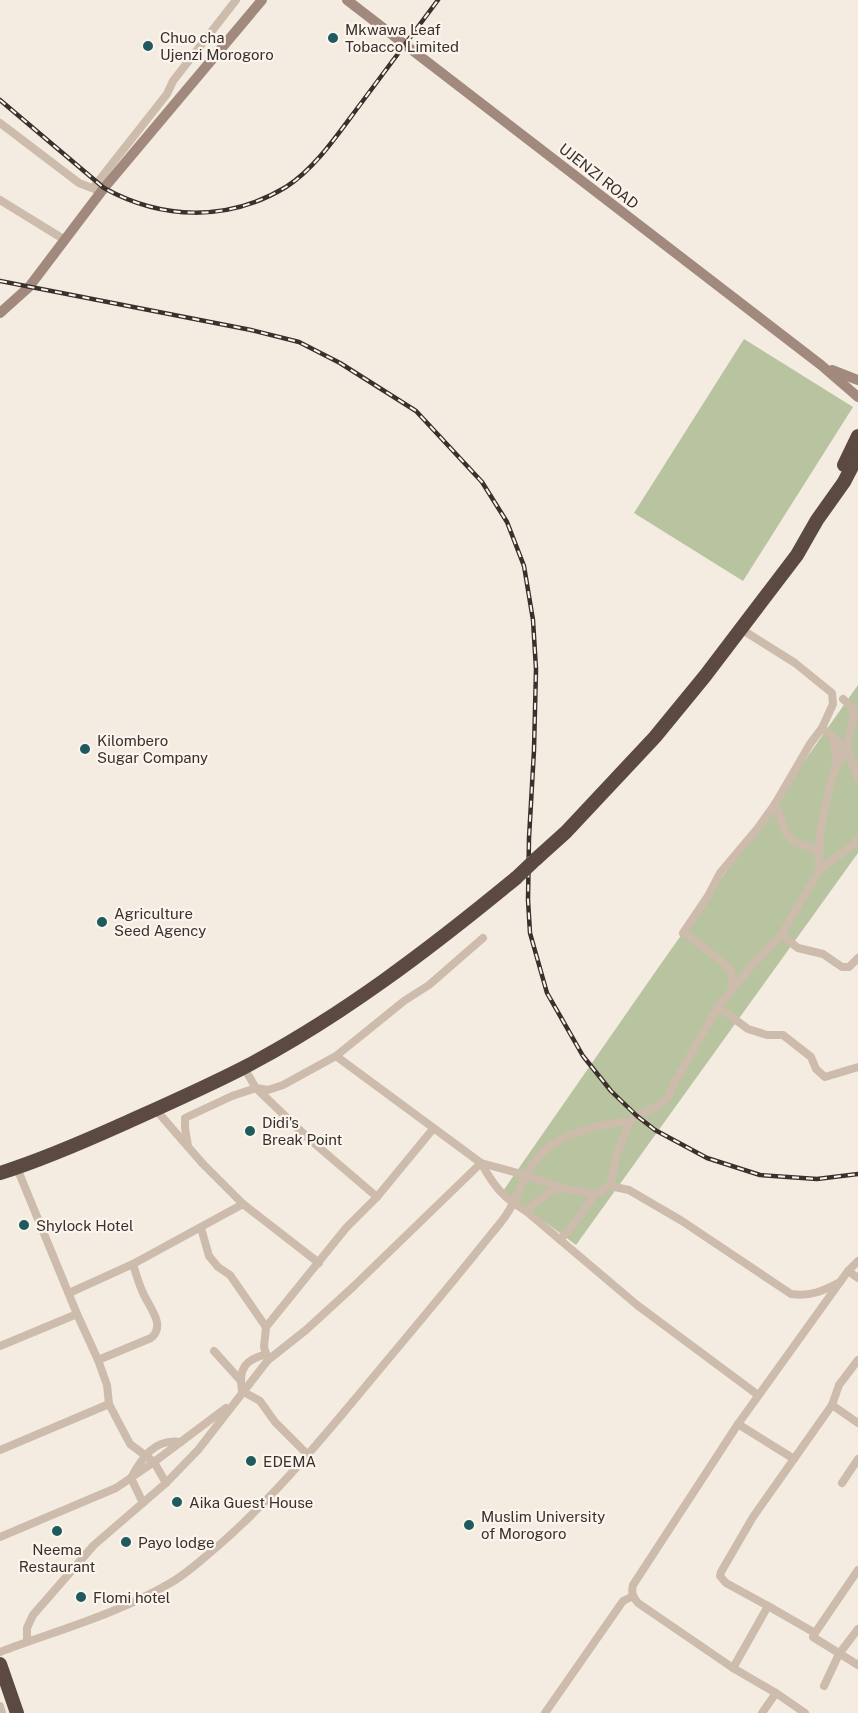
<svg xmlns="http://www.w3.org/2000/svg" width="858" height="1713" font-family="'Public Sans',sans-serif">
<style>
.green{fill:#b8c4a0}
.lines{fill:none;stroke-linecap:round;stroke-linejoin:round}
.street{stroke:#cdbbac;stroke-width:8}
.secondary{stroke:#a18a7d;stroke-width:10}
.highway{stroke:#5c4a42;stroke-width:14}
.rail-casing{stroke:#3b302b;stroke-width:4.5}
.rail{stroke:#fbf5ee;stroke-width:2;stroke-dasharray:7;stroke-linecap:butt}
.highway-bridge{stroke:#5c4a42;stroke-width:14}
.poi-dot{fill:#1f5a5e;stroke:#fbf5ee;stroke-width:2}
.labels{text-anchor:middle;dominant-baseline:central;stroke-width:4.5;stroke-linejoin:round;paint-order:stroke}
.poi-label{font-size:15px;fill:#3b302b;stroke:#fbf5ee;text-anchor:start}
.street-label{font-size:15px;fill:#3b302b;stroke:#fbf5ee}
</style>
<rect width="100%" height="100%" fill="#f4ebe1"/>
<g class="green">
<path d="M744,339L853,407L743,581L634,513Z"/>
<path d="M858,685V853L576,1245L503,1191L658,968Z"/>
</g>
<g class="lines">
<g class="street">
<path d="M0,123L79,183L97,190"/>
<path d="M93,188L167,94L173,81L236,0"/>
<path d="M0,200L65,240"/>
<path d="M741,629L795,663L832,693L833,704L822,728L847,748L858,778"/>
<path d="M833,737L836,753L835,768"/>
<path d="M775,804L786,833L795,842L819,851"/>
<path d="M820,869L819,862L820,834L828,793L833,774L847,748L854,713L852,707L843,699"/>
<path d="M781,935L798,948L823,954L842,967H849L858,958"/>
<path d="M731,990C732,984 733,976 730,970C726,964 690,936 683,933L708,896L720,873L757,829L775,804L810,744L822,728"/>
<path d="M718,1007L748,1029L767,1035H783L811,1057L816,1069L825,1077L858,1067"/>
<path d="M336,1056L404,1001L429,985L483,938"/>
<path d="M244,1068L256,1088L268,1090L283,1085L336,1056L481,1163C494,1186 503,1198 526,1211L637,1305L758,1395"/>
<path d="M156,1110L203,1164L243,1204L319,1263"/>
<path d="M188,1146L185,1128V1118L232,1096L256,1088L308,1138L377,1197"/>
<path d="M17,1168L77,1314L98,1360L107,1385L109,1404L130,1444L154,1462L166,1483"/>
<path d="M610,1186L629,1190L682,1221L791,1294C810,1297 823,1291 840,1282"/>
<path d="M526,1211C537,1201 546,1193 561,1188"/>
<path d="M201,1228L209,1256L218,1267L230,1275L266,1327L264,1347L268,1360"/>
<path d="M560,1240L577,1220L595,1194L610,1186L617,1153L630,1122L637,1116L661,1104L668,1097L674,1083L718,1007L747,971L781,935L820,869L853,845L858,838"/>
<path d="M848,1271L858,1278"/>
<path d="M69,1293L133,1264L243,1204"/>
<path d="M266,1327L346,1228L377,1197L433,1129"/>
<path d="M0,1346L77,1314"/>
<path d="M214,1351L241,1381L242,1391L260,1401L275,1422L308,1455"/>
<path d="M98,1360L151,1338C166,1326 150,1308 144,1295C139,1285 136,1274 133,1264"/>
<path d="M241,1381C241,1363 251,1359 266,1354"/>
<path d="M832,1405L858,1423"/>
<path d="M738,1424L794,1459"/>
<path d="M0,1450L109,1404"/>
<path d="M842,1483L858,1459"/>
<path d="M143,1503L131,1478C142,1458 154,1438 181,1442"/>
<path d="M0,1537L116,1488L154,1462L226,1408"/>
<path d="M768,1606L815,1633L813,1637L858,1665"/>
<path d="M815,1633L858,1570"/>
<path d="M27,1642V1628L33,1615L94,1545L166,1483L198,1450L268,1360L306,1330L354,1286L481,1163L525,1175L561,1188L595,1194"/>
<path d="M0,1652C58,1630 118,1614 172,1582C186,1574 199,1562 211,1552C267,1505 313,1449 360,1393C404,1340 449,1287 492,1233C500,1224 508,1214 513,1203C522,1185 527,1168 542,1153C560,1134 605,1122 630,1122"/>
<path d="M733,1668L768,1606L726,1583L720,1576L721,1572L753,1517L832,1405L839,1385L858,1360"/>
<path d="M824,1686L839,1654L858,1629"/>
<path d="M0,1706L2,1713"/>
<path d="M545,1713L623,1601L633,1596"/>
<path d="M762,1713L776,1693"/>
<path d="M805,1713L776,1693L733,1668L638,1603C633,1597 631,1593 633,1585L738,1424L848,1271L858,1261"/>
</g>
<g class="secondary">
<path d="M347,0L821,365L858,397"/>
<path d="M0,313L29,287L104,188L262,0"/>
<path d="M832,370L858,380"/>
</g>
<g class="highway">
<path d="M844,465L858,436"/>
<path d="M536,859L566,832L655,737L705,676L797,555L817,520L844,482L858,455"/>
<path d="M0,1173C42,1160 83,1142 123,1124C163,1106 204,1088 243,1068C341,1017 431,948 516,878"/>
<path d="M0,1664L17,1713"/>
</g>
<g class="rail-casing">
<g id="rail">
<path d="M0,100L104,188C162,220 228,222 286,187C316,168 340,131 362,102C387,68 413,34 438,0"/>
<path d="M0,281L251,330L299,342L340,363L416,411L482,482L507,522L524,566L533,620L536,669L534,750L529,838L528,900L530,933L547,993L583,1056L611,1091L637,1116L655,1130L707,1158L760,1175L817,1179L858,1174"/>
</g>
</g>
<use href="#rail" class="rail"/>
<path class="highway-bridge" d="M516,878L536,859"/>
</g>
<g class="poi-dot">
<circle cx="333" cy="38" r="6"/>
<circle cx="148" cy="46" r="6"/>
<circle cx="85" cy="749" r="6"/>
<circle cx="102" cy="922" r="6"/>
<circle cx="250" cy="1131" r="6"/>
<circle cx="24" cy="1225" r="6"/>
<circle cx="251" cy="1461" r="6"/>
<circle cx="177" cy="1502" r="6"/>
<circle cx="469" cy="1525" r="6"/>
<circle cx="57" cy="1531" r="6"/>
<circle cx="126" cy="1542" r="6"/>
<circle cx="81" cy="1597" r="6"/>
</g>
<g class="labels">
<g class="poi-label">
<text x="345" y="29">Mkwawa Leaf<tspan x="345" dy="17">Tobacco Limited</tspan></text>
<text x="160" y="37">Chuo cha<tspan x="160" dy="17">Ujenzi Morogoro</tspan></text>
<text x="97" y="740">Kilombero<tspan x="97" dy="17">Sugar Company</tspan></text>
<text x="114" y="913">Agriculture<tspan x="114" dy="17">Seed Agency</tspan></text>
<text x="262" y="1122">Didi's<tspan x="262" dy="17">Break Point</tspan></text>
<text x="36" y="1225">Shylock Hotel</text>
<text x="263" y="1461">EDEMA</text>
<text x="189" y="1502">Aika Guest House</text>
<text x="481" y="1516">Muslim University<tspan x="481" dy="17">of Morogoro</tspan></text>
<text x="138" y="1542">Payo lodge</text>
<text x="57" y="1549" text-anchor="middle">Neema<tspan x="57" dy="17">Restaurant</tspan></text>
<text x="93" y="1597">Flomi hotel</text>
</g>
<g class="street-label">
<text transform="translate(599 176) rotate(38)">UJENZI ROAD</text>
</g>
</g>
</svg>
